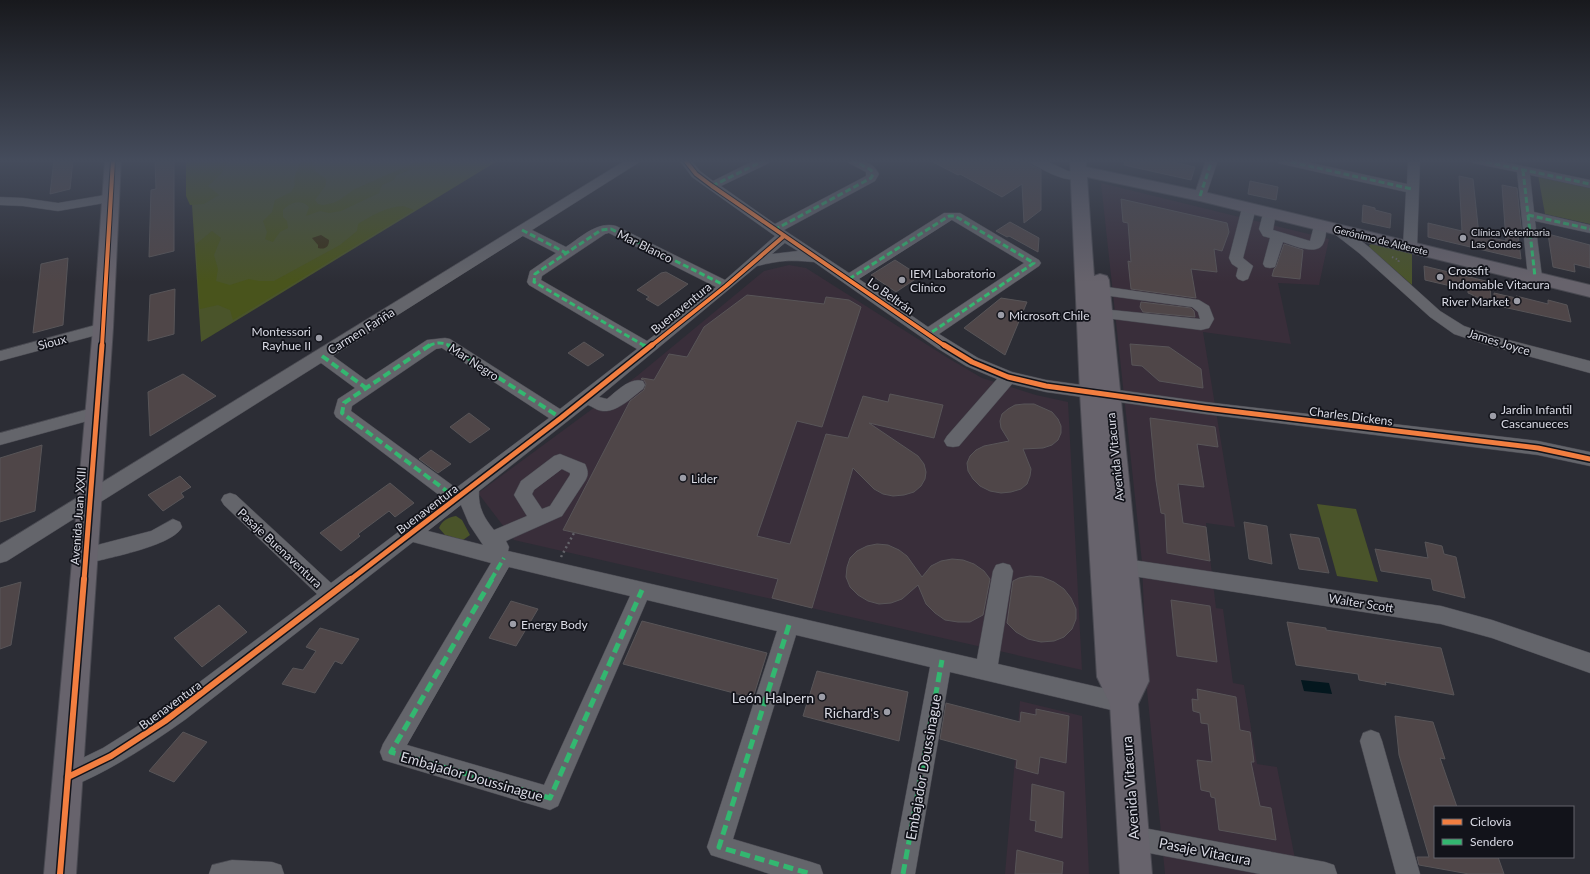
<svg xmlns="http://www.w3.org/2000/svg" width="1590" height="874" font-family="Lato,sans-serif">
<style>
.commercial{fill:#392e3a}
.green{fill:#4a542a}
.forest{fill:#49541c}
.sand{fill:#393117}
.water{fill:#04171e}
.building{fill:#4f4648;stroke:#585558}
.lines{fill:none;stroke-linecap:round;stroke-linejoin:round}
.minor-casing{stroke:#494951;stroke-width:1}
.major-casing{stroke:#494951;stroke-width:2}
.path-far1{stroke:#636369;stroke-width:2;stroke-dasharray:1.5 2.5;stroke-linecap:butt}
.path{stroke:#636369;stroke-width:2.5;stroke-dasharray:2 3;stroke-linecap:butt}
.minor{fill:#64656b;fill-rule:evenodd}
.major{fill:#67636c;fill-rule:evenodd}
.quiet-far2{stroke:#33b770;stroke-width:3;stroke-dasharray:6 3;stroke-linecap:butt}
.quiet-far1{stroke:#33b770;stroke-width:4;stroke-dasharray:8 4;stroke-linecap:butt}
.quiet{stroke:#33b770;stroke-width:5;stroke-dasharray:10 5;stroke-linecap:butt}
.cycleway-far2-casing{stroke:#12131a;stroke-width:6}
.cycleway-far1-casing{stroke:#12131a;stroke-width:8}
.cycleway-casing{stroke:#12131a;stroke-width:9}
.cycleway-far2{stroke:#f27e40;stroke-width:4}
.cycleway-far1{stroke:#f27e40;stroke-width:5}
.cycleway{stroke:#f27e40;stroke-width:6}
.poi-dot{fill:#9c9da7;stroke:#12131a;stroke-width:1.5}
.labels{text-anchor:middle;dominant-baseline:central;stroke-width:3.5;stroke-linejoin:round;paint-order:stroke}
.far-poi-label{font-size:10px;fill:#d9dae4;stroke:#12131a;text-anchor:start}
.far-street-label{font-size:10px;fill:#d9dae4;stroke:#12131a}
.street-label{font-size:12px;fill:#d9dae4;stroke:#12131a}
.poi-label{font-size:12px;fill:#d9dae4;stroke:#12131a;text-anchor:start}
.near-poi-label{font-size:14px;fill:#d9dae4;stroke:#12131a;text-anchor:end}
.near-street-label{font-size:14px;fill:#d9dae4;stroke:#12131a}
</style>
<rect width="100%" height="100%" fill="#2c2d35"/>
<g class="commercial">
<path d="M1101,183L1329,239L1319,285L1278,283L1291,344L1203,332L1235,527L1206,523L1216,608L1223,609L1233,683L1244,685L1257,764L1277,767L1298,874H1165L1147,690L1142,562Z"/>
<path d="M789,265L806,268L948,358L982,378L1036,395L1068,402L1082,670L514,540L478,493L637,376L764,271Z"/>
<path d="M1020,701L1082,716L1089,874H1005Z"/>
</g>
<g class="green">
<path d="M189,160H499L201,342Z"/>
<path d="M1538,175L1590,186V224L1545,214Z"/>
<path d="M1372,244L1412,253V285L1370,248L1369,245Z"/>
<path d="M1317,504L1356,509L1378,582L1337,576Z"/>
<path d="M456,516L462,520L470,535L463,540L445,535L439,528C442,520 449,517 456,516Z"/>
</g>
<g class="forest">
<path d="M186,160H229L221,174L208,186L219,195L204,204L190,205L186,196Z"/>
<path d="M300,160H316L313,164L316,172L326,179V185L315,200L318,204L323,205L333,203L341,199L353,190L420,160H443L439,167L410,170L397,175L394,180L382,185L379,193L341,211L329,213L320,211L306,216L309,207C302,198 289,203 283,210V217L287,221L288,228L280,232L273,242L265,239L267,232L263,221L272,212L275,200L291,192L295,185C292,176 300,169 300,160Z"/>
<path d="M403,206L414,210L233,320L230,310L218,305L200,309L196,244L212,231L221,238L214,255L218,269L216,281L230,285L249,279L259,281H274L340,245L357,231L358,224C373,215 386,207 403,206Z"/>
</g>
<path class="sand" d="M321,235L329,240C329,247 325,250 318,248V245L312,238Z"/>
<path class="water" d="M1301,680L1329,683L1332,694L1304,691Z"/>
<g class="building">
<path d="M54,160H73L70,189L50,194Z"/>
<path d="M155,160H174V251L149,257L151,190L156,189Z"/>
<path d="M929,160H1027L1029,164L1041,170V210L1024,223L1022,184L1002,197L960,174L958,175Z"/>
<path d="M1125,160H1164L1195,167L1191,180L1124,165Z"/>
<path d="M1459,176L1473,179L1479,235L1506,241L1502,185L1517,188L1522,235H1518L1521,259L1428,237V223L1462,231Z"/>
<path d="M1250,181L1278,187L1276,200L1248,194Z"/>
<path d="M1121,199L1227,223L1229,232L1222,251L1214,249L1217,272L1191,269L1196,298L1131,289L1128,261L1131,262L1128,223L1123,222Z"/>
<path d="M1363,205L1375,208V210L1391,214L1390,228L1362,222Z"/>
<path d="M1010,222L1039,238L1038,252L1009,236L1007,237L996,231Z"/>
<path d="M1548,234L1590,245V268L1574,264L1575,272L1553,267Z"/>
<path d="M1284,244L1303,250L1300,279L1272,276L1274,269L1276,267Z"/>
<path d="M68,258L63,325L33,333L41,264Z"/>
<path d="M895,260L920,276L896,292L871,275Z"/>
<path d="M1424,266L1490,282L1491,301L1473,296V295L1468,293V290L1425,280Z"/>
<path d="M666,272L688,284L658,306L646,299L649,297L637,290L661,273Z"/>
<path d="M175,289L174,334L148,341L150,295Z"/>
<path d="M1494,293L1516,298V296L1548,304V300L1567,305L1571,322L1494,305Z"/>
<path d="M747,295L824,304L826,297L849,300L861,307L822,427L797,421L757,536L790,544L826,434L848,438L863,396L888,402L890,394L943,405L934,438L869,423L918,456L924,464L926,472L925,479L921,486L914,492L904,495L893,496L883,494L874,489L853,468L812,608L772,598L778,579L563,530L630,401L644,390L646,384L644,380L641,379L642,378L654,380L669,354L687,357L704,327Z"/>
<path d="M1001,298L1027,302L1005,355L964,328Z"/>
<path d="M1141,302L1191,308L1194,311L1195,317L1143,312L1140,307Z"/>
<path d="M584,342L604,355L588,366L568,353Z"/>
<path d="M1130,344L1169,347L1201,369L1203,388L1159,381L1142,366L1132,365Z"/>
<path d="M183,374L216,396L150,436L148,392Z"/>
<path d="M1024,404H1034L1052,412L1058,419L1061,426V433L1058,440L1052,445L1043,448L1023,449L1031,469L1030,476L1027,484L1021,489L1011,492L1001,493L990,491L980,486L973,479L968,471L967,463L970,456L976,450L984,446L1009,441L1001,428L1000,421L1002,414L1008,409L1015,405Z"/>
<path d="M469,413L490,429L470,443L450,427Z"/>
<path d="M1150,418L1215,427L1218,447L1197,444L1204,487L1178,484L1183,523L1206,527L1210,561L1167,553L1165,514L1161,513L1156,481Z"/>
<path d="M42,445L35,511L0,522V458Z"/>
<path d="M431,450L451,464L438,473L419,459Z"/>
<path d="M180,476L191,487L181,493L184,497L163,511L148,495Z"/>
<path d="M390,483L414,503L395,517L389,511L358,534L360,536L341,551L320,533Z"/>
<path d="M1244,522L1267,526L1272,564L1249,559Z"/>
<path d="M1290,534L1319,538L1329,573L1299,569Z"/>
<path d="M1425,542L1442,546L1444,554L1456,557L1465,598L1433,590L1431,579L1381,571L1375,549L1428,558Z"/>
<path d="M877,544L888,545L899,550L907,556L922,577L931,566L941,561L952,559L963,560L974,564L984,571L990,579L983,615L970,622H958L945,620L935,613L926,604L918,585L902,599L891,603L879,604L868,601L858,595L850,587L846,577L847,567L850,558L857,551L867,546Z"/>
<path d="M1030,576L1042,577L1054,582L1064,589L1071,598L1076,609V619L1072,629L1064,637L1054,641L1041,642L1028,639L1016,632L1007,623L1013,581L1019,578Z"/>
<path d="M21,582L11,645L0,649V588Z"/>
<path d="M1171,600L1210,606L1217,662L1177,656Z"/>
<path d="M511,601L538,609L516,646L489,638Z"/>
<path d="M219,605L247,632L202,667L174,638Z"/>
<path d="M642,621L767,653L753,698L623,664Z"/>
<path d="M1287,622L1326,628V630L1441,648L1454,695L1385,682L1386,685L1359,680L1358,674L1296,665Z"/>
<path d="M320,628L359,639L342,664L335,661L315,693L282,684L293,668L303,670L316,651L306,647Z"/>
<path d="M817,671L908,692L899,741L803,716Z"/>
<path d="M1197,689L1236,697L1240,730L1250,732L1254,762H1251L1260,806L1271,808L1276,840L1219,830L1215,798L1211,797L1210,792L1201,790L1197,760L1212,762L1208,724L1201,723L1200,713L1193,711L1192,699L1198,700Z"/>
<path d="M946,703L1020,722L1021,712L1036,715V709L1069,716L1066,763L1040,757L1038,774L1016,768L1017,760L940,739Z"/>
<path d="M1395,716L1433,722L1445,759L1440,758L1457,807H1435V857H1498L1504,874H1469L1419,865L1417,857H1429L1399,755Z"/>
<path d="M183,732L207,742L174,782L149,771Z"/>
<path d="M1032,784L1064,792L1062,838L1035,831L1036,821L1030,820Z"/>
<path d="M1017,850L1063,862L1062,874H1015Z"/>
</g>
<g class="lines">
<g class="minor-casing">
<g id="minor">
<path d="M626,160H640L638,163L532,230L566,247C580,238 597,221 616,226L725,280L775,236L692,177L679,160H691L700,171L713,181L755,160H771L769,163L721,186L775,224L866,176V172L849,163L847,160C860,160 873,161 879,174L875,181L784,230L849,273L944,213H960L1039,260L1041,263L1039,266L939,334L978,358L1012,372L1046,380L1205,402L1538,441L1590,452V466L1538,455L1205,414L1046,392L1012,384L959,446L953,447L947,446L944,441L947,436L997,379L966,366L937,348L814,262C789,260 782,260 757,266L599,397L607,399C617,391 630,377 643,381L645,385L643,389C632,397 618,412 603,411C598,411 593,407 588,405L479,491C478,507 484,518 494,530L527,516L514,495L521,481L554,456L560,454L585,464C588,470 589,475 585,481L562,516L506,541L509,547L508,551L977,659L993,571L996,565L1003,563L1010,565L1013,571L998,664L1124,693L1132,696L1135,703L1132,710L1124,713L950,672L915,874H891L930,667L796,635L733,839L811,862L820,865L823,874H770L711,855L707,847L777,631L647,600L558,806L550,810L383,760L380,752L383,744L491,563L413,542L186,719C148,746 110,771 68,788L60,785L57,777L60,769L103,748L157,714L317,594L224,505L221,500L224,495L230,493L236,495L331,583L443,498L336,417L334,413L338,399L355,388L321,363L7,561L0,563V545ZM952,220L1024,263L928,327L859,279ZM609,233L716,287L647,341L541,280L542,276L605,234ZM523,236L556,253L530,271L527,282L529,285L637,349L560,409L450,339L445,338L427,340L366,380L333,356ZM785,243L798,251L772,254ZM442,348L549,418L456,488L351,411L352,406L436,349ZM562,469L570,473V475L550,506L542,509L532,494L534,490ZM461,505L469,524L483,545L428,531ZM509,567L630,596L544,785L407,745Z"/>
<path d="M1028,160H1044L1068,171L1083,173L1085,176L1083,179C1064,183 1046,171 1030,163Z"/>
<path d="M1206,160H1218L1205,199H1195L1194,196Z"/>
<path d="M1276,160H1298L1407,184L1408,160H1420L1417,247L1415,250L1410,251L1405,250L1403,247L1406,192L1282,164L1278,163Z"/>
<path d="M1471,160H1494L1590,180V188L1530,175L1534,212L1590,225V233L1535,221L1542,277L1540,280L1535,282L1530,280L1528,277L1517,172L1473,163Z"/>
<path d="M111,194L116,195L117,198L116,201L58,211L23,206L0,205V197L23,198L58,203Z"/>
<path d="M1249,204L1254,205L1256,208L1243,258L1253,266L1248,279L1243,281L1238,279L1236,276L1238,268L1232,264L1229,258L1242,208L1244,205Z"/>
<path d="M1269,209L1274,210L1276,213L1273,230L1310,241L1315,222H1325L1327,225C1326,231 1326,239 1323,244C1317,256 1292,245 1283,242L1275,267L1270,268L1265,267L1263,264L1270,238L1263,236L1259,229L1264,210Z"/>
<path d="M1337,225L1342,226L1369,247L1440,311L1464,326L1493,336L1590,361V373L1484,344L1454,334L1430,317L1359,253L1332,232L1330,229L1332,226Z"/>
<path d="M1100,286L1199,300L1209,306L1214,319L1209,328L1201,330L1097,317L1095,314L1097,311L1102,309L1200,319L1198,312L1192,307L1095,294L1093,291L1095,288Z"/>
<path d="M103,323L108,324L111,328L108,332L0,361V351Z"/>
<path d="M96,407L102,409L104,413L102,417L0,445V433Z"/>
<path d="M173,519L180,522L182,527C173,546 107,558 85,564L78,562L75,556L78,550L151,531Z"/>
<path d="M1126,559L1441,606L1492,620L1590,653V673L1492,638L1441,624L1126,575L1119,573L1116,567L1119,561Z"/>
<path d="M1371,730L1379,733L1382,741L1420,874H1396L1360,741L1363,733Z"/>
<path d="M1133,826L1325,862L1334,865L1337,874H1260L1133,850L1125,846L1121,838L1125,830Z"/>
<path d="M232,860L272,862L281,865L284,874H209L212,865Z"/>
</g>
</g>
<g class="major-casing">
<g id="major">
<path d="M105,160H121L113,328L76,874H44L93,328Z"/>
<path d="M1070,160H1086V167L1200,191L1590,285V297L1200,201L1087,177L1094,276L1100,274L1107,276L1109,280L1149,681L1138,704L1152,874H1120L1110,704L1097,677L1080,393Z"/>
</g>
</g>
<path class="path-far1" d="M1392,257L1399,260L1398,263"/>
<path class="path" d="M561,557L574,533"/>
<use href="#minor" class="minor"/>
<use href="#major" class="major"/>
<g class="quiet-far2">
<path d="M1282,160L1412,189"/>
<path d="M1477,160L1590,184"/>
<path d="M1523,170L1535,277"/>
<path d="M712,186L765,160"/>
<path d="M1200,196L1212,160"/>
<path d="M1528,215L1590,229"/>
<path d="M522,230L566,253"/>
<path d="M774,230L871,178L873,174L871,170L853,160"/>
<path d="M849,279L949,216H955L1034,263L929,334"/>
<path d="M429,346C435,342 444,342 450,346"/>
<path d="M645,346L534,282L535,274L601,230L611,229L726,286"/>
</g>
<g class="quiet-far1">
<path d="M430,345L344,403L342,413L456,498"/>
<path d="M448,345L561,418"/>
<path d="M643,345L648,348"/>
<path d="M322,356L366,388"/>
<path d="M491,580L504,558"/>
</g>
<g class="quiet">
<path d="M492,579L391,752L550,798L642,590"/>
<path d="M789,625L719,847L811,874"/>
<path d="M903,874L942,660"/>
</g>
<g class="cycleway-far2-casing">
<g id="cycleway-far2">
<path d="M685,160L696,174L712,186L945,346"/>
<path d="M102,346L113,160"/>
<path d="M651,346L726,286L784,236"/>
</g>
</g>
<g class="cycleway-far1-casing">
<g id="cycleway-far1">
<path d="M944,345L972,362L1008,377L1046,386L1205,408L1538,448L1590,459"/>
<path d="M84,580L102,345"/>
<path d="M350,580L561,418L652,345"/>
</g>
</g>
<g class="cycleway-casing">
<g id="cycleway">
<path d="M68,777L111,756L165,721L351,579"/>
<path d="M60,874L84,579"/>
</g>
</g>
<use href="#cycleway-far2" class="cycleway-far2"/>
<use href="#cycleway-far1" class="cycleway-far1"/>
<use href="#cycleway" class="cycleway"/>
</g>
<linearGradient id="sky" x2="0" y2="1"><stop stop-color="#18191d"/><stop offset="0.57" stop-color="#454c5c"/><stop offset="1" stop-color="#454c5c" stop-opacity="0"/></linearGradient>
<rect width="1590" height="282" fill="url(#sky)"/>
<g class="poi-dot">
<circle cx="1463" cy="238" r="4"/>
<circle cx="1440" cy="277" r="4"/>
<circle cx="902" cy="280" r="4"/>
<circle cx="1517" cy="301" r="4"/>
<circle cx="1001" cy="315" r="4"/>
<circle cx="319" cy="338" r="4"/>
<circle cx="1493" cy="416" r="4"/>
<circle cx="683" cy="478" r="4"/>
<circle cx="513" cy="624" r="4"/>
<circle cx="822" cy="697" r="4"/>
<circle cx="887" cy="712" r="4"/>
</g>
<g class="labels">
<g class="far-poi-label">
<text x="1471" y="232">Clínica Veterinaria<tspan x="1471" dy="12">Las Condes</tspan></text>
</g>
<g class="far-street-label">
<text transform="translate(1381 240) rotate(14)">Gerónimo de Alderete</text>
</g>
<g class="street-label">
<text transform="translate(645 246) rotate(26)">Mar Blanco</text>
<text transform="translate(891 296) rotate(35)">Lo Beltrán</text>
<text transform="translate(681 308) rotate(-39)">Buenaventura</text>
<text transform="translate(361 331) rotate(-32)">Carmen Fariña</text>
<text transform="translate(52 342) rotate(-15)">Sioux</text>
<text transform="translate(1499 342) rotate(17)">James Joyce</text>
<text transform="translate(474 362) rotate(33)">Mar Negro</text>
<text transform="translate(1351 416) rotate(7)">Charles Dickens</text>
<text transform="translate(1115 457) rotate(-96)">Avenida Vitacura</text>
<text transform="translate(427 509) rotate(-37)">Buenaventura</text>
<text transform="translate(78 516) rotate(-86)">Avenida Juan XXIII</text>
<text transform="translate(280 548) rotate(43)">Pasaje Buenaventura</text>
<text transform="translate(1361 603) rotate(9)">Walter Scott</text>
<text transform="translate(170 705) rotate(-36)">Buenaventura</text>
</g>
<g class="poi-label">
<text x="1448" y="270">Crossfit<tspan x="1448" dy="14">Indomable Vitacura</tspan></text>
<text x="910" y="273">IEM Laboratorio<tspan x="910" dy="14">Clínico</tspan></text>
<text x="1509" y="301" text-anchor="end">River Market</text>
<text x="1009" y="315">Microsoft Chile</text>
<text x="311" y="331" text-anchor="end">Montessori<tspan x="311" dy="14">Rayhue II</tspan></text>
<text x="1501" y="409">Jardin Infantil<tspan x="1501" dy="14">Cascanueces</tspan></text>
<text x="691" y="478">Lider</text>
<text x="521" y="624">Energy Body</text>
</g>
<g class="near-poi-label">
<text x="814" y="697">León Halpern</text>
<text x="879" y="712">Richard's</text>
</g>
<g class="near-street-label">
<text transform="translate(923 767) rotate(-80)">Embajador Doussinague</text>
<text transform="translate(472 776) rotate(16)">Embajador Doussinague</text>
<text transform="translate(1130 788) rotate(-94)">Avenida Vitacura</text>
<text transform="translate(1205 851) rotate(11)">Pasaje Vitacura</text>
</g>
</g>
<rect x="1434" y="806" width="140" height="52" fill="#12131a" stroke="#62636b"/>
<rect x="1442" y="819" width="20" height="6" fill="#f27e40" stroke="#62636b"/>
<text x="1470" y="826" font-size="12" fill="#d9dae4">Ciclovía</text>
<rect x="1442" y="839" width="20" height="6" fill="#33b770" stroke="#62636b"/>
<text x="1470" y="846" font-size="12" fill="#d9dae4">Sendero</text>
</svg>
